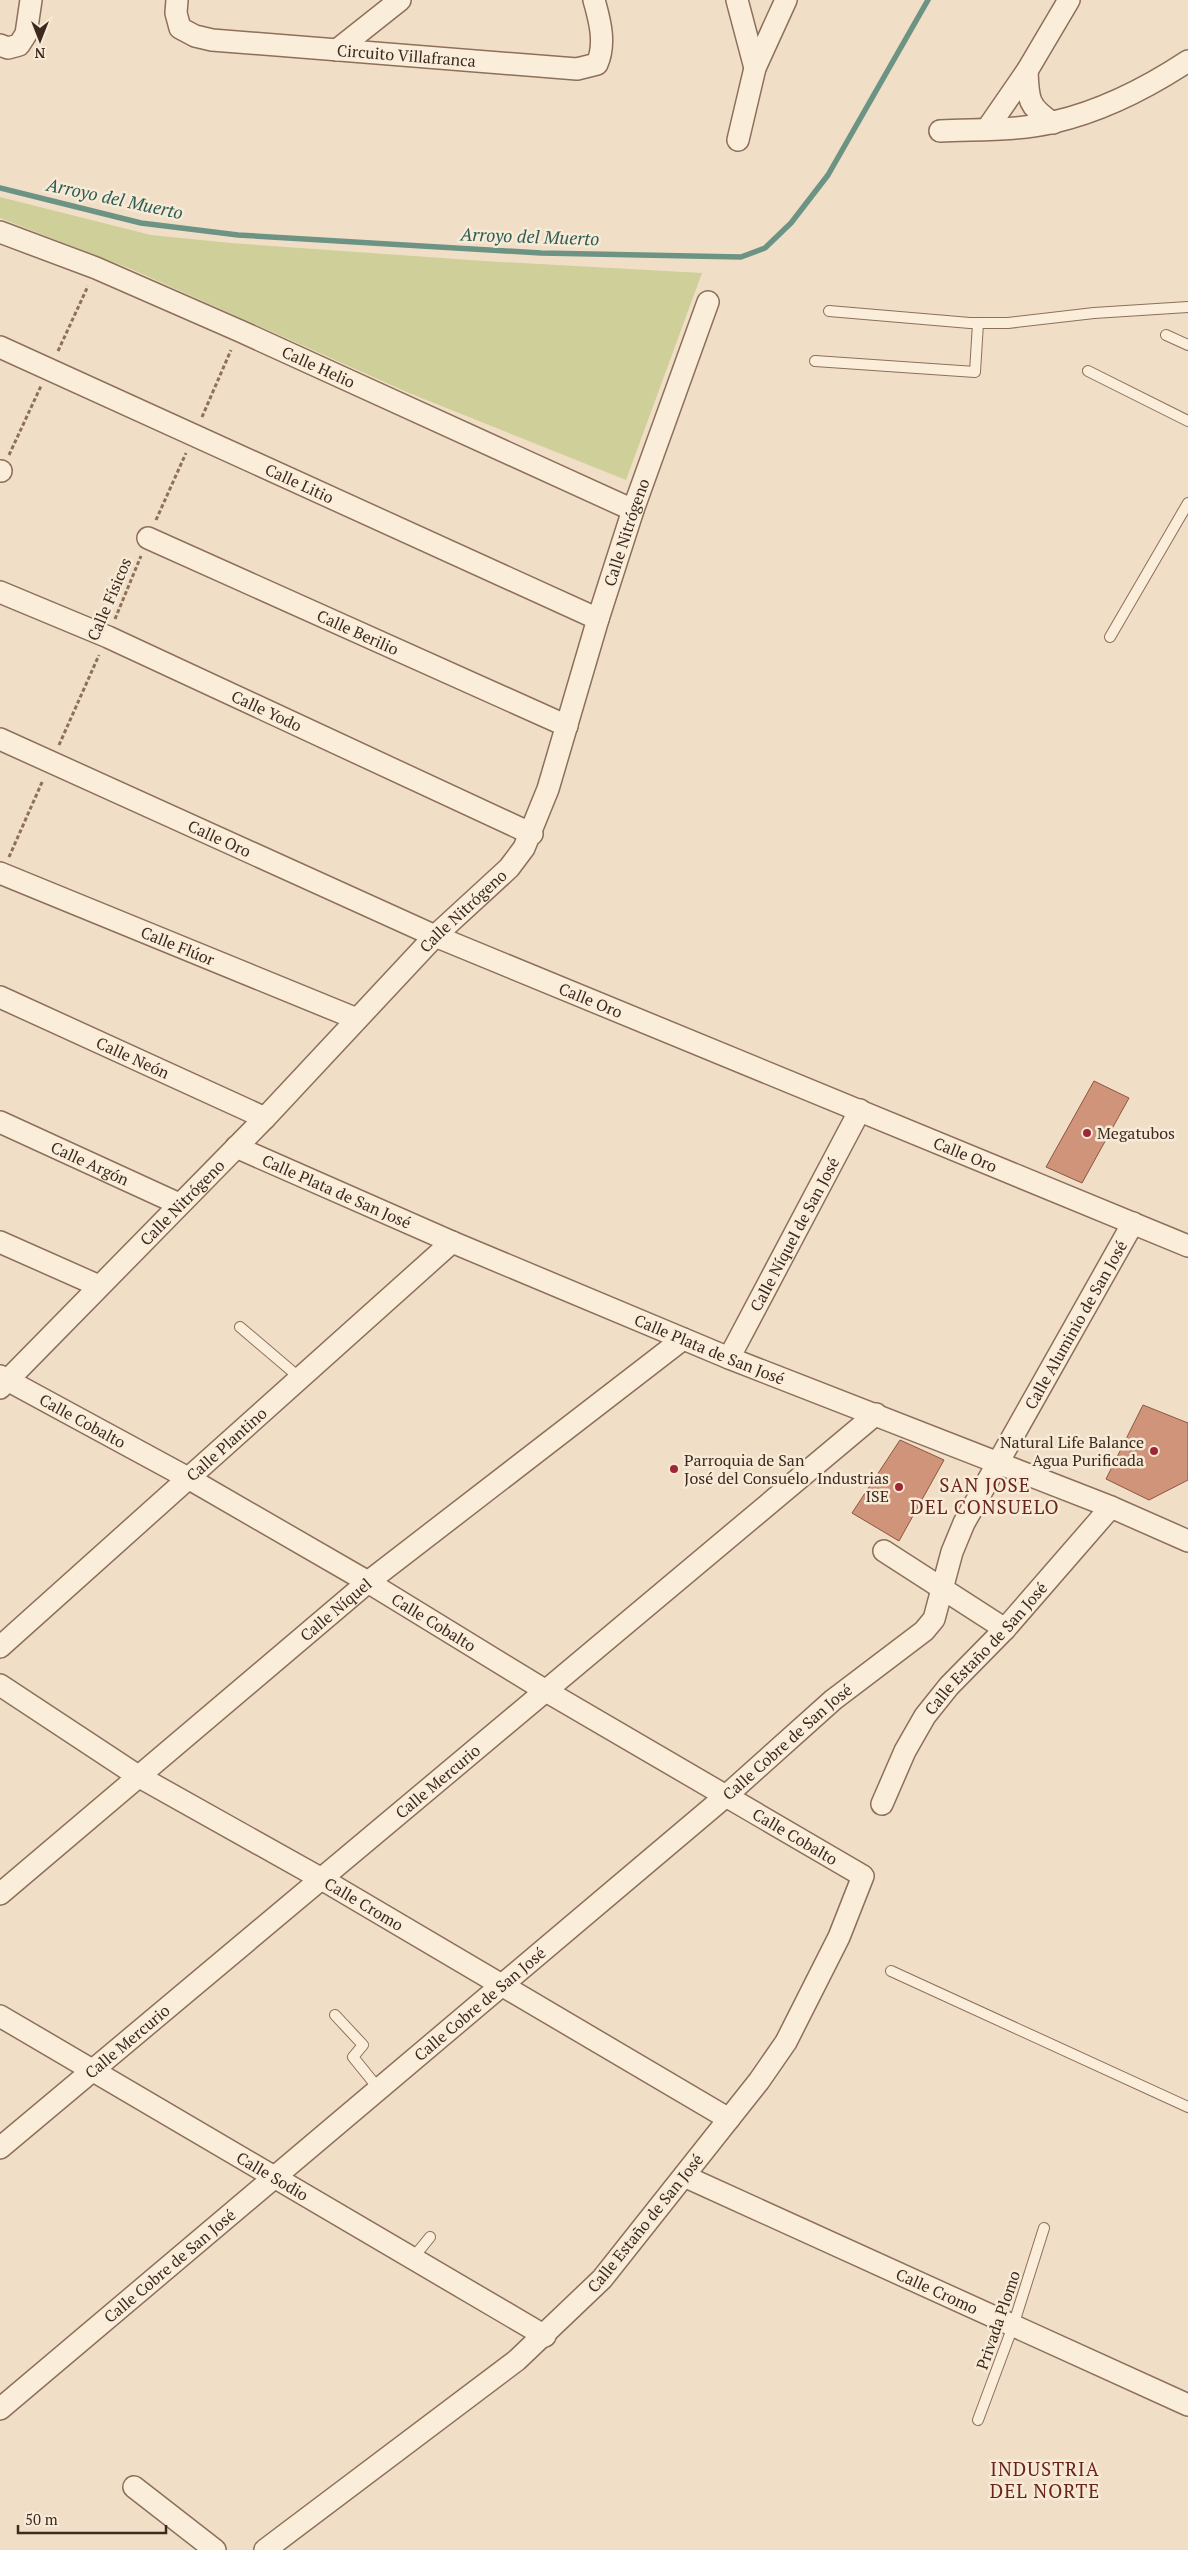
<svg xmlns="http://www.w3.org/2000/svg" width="1188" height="2550" font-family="'PT Serif',serif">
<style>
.green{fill:#cfcf99}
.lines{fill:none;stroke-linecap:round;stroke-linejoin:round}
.stream{stroke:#6d9385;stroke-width:5.5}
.building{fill:#d0947a;stroke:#8d553f}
.lane-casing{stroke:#8d6f5a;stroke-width:12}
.street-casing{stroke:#8d6f5a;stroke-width:24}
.path{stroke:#8d6f5a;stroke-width:3;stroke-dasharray:4 2.5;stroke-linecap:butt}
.lane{stroke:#faedda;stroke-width:10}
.street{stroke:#faedda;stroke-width:21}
.poi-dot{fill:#9f2735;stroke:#f7ead6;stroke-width:2}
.labels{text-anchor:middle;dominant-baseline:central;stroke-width:5;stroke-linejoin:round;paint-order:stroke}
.street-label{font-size:16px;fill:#3c2a1f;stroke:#f7ead6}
.poi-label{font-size:16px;fill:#3c2a1f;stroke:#f7ead6;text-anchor:start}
.water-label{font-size:18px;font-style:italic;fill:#2d5d54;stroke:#f7ead6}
.quarter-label{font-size:19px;letter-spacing:1px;fill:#6b241c;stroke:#f7ead6}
</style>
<rect width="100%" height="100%" fill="#f0dfc6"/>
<path class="green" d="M0,197L151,235L231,243L484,261L702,273L626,480L409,393L131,269L0,218Z"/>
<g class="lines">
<path class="stream" d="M0,188L141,223L238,235L541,253L741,257L765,248L791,223L828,175L928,0"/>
</g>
<g class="building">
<path d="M1094,1081L1129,1098L1082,1183L1046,1167Z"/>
<path d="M1143,1405L1188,1423V1480L1149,1500L1106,1479Z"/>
<path d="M900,1440L944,1460L899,1541L852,1513Z"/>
</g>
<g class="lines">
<g class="lane-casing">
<g id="lane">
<path d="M829,311L970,323H1008L1094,313L1188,307"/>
<path d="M1166,335L1188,345"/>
<path d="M815,361L975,372L978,323"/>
<path d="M1088,371L1188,421"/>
<path d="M1110,637L1188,503"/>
<path d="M240,1327L300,1378"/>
<path d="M891,1971L1188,2107"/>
<path d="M335,2015L363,2045L353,2057L378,2088"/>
<path d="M413,2258L430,2237"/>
<path d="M978,2420L1013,2326L1044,2228"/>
</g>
</g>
<g class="street-casing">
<g id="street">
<path id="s1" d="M177,0L176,13L180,28L195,36L212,40L577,69L597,64C606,44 600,21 594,0"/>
<path d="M737,0L755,68"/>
<path d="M0,45L8,48L19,45L26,34L31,0"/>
<path d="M337,50L400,0"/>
<path d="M1027,71C1028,99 1028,107 1053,123"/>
<path d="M987,129L1027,71L1069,0"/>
<path d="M940,131C977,129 1018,131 1054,122C1102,111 1147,88 1188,61"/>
<path d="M738,140L755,68L786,0"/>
<path id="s2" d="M0,232L96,268L240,331L633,510"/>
<path id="s3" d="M0,347L598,619"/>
<path d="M0,471H1"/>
<path id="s4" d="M148,538L567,726"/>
<path id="s5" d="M0,592L108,637L532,834"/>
<path id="s6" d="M0,739L435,936L1188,1246"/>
<path id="s7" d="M0,873L357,1019"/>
<path id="s8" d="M0,997L265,1118"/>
<path id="s9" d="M0,1122L179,1204"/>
<path id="s10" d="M236,1147L452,1242L729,1358L1111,1507L1188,1541"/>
<path d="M0,1242L99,1286"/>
<path id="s11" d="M729,1358L860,1110"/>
<path id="s12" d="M0,1376L188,1478L368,1582L546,1691L863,1876L839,1937L786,2042L759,2081L602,2279L517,2360L265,2550"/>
<path id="s13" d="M0,1388L265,1118L435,936L509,868L524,848L548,789L598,619L633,510L708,302"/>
<path d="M884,1551L1005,1629"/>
<path id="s14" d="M0,1647L452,1242"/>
<path id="s15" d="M0,1685L138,1776L320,1878L729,2119"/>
<path id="s16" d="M882,1804L905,1751L925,1716L949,1686L1005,1629L1111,1507"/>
<path id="s17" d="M0,1894L368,1582L683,1339"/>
<path id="s18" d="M0,2016L545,2336"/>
<path id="s19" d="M0,2148L876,1414"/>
<path id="s20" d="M684,2176L1188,2405"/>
<path id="s21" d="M0,2409L727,1795L833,1700L924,1631L934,1619L952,1552L964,1523L1133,1223"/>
<path d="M134,2487L215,2550"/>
</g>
</g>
<g class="path">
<path d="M58,351L88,286"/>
<path d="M202,417L231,350"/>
<path d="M9,455L41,386"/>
<path d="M156,520L186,453"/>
<path d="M115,619L141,556"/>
<path d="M59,745L99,655"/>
<path d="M9,857L43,780"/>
</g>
<use href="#lane" class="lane"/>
<use href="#street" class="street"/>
</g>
<g class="poi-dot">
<circle cx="1087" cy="1133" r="5"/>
<circle cx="1154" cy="1451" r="5"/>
<circle cx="674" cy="1469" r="5"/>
<circle cx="899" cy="1487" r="5"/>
</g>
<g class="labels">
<g class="street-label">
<text stroke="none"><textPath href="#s1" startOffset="258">Circuito Villafranca</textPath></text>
<text stroke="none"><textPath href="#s2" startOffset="346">Calle Helio</textPath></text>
<text stroke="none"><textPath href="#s3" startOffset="329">Calle Litio</textPath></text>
<text stroke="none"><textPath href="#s13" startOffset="1085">Calle Nitrógeno</textPath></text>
<text transform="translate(109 599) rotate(-67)">Calle Físicos</text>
<text stroke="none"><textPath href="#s4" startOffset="230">Calle Berilio</textPath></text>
<text stroke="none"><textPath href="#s5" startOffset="292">Calle Yodo</textPath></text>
<text stroke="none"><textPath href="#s6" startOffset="241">Calle Oro</textPath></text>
<text stroke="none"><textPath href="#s13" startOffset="665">Calle Nitrógeno</textPath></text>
<text stroke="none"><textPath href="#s7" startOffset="192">Calle Flúor</textPath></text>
<text stroke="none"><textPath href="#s6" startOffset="646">Calle Oro</textPath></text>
<text stroke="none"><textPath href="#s8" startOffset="146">Calle Neón</textPath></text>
<text stroke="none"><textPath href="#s6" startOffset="1051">Calle Oro</textPath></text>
<text stroke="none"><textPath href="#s9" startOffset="99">Calle Argón</textPath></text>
<text stroke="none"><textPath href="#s10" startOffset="110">Calle Plata de San José</textPath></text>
<text stroke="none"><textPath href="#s13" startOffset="260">Calle Nitrógeno</textPath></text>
<text stroke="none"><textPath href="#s11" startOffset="140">Calle Níquel de San José</textPath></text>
<text stroke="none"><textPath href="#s21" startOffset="1552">Calle Aluminio de San José</textPath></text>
<text stroke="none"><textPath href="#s10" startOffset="515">Calle Plata de San José</textPath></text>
<text stroke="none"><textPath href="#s12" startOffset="94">Calle Cobalto</textPath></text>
<text stroke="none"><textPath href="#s14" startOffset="304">Calle Plantino</textPath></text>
<text stroke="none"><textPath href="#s17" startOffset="440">Calle Níquel</textPath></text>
<text stroke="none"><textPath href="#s12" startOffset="499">Calle Cobalto</textPath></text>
<text stroke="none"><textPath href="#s16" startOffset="189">Calle Estaño de San José</textPath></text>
<text stroke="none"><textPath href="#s21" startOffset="1032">Calle Cobre de San José</textPath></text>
<text stroke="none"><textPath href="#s19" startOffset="571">Calle Mercurio</textPath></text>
<text stroke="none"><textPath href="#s12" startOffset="919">Calle Cobalto</textPath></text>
<text stroke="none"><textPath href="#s15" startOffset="425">Calle Cromo</textPath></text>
<text stroke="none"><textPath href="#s21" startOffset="628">Calle Cobre de San José</textPath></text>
<text stroke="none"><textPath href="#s19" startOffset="166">Calle Mercurio</textPath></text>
<text stroke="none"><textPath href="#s18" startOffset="316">Calle Sodio</textPath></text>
<text transform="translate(645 2223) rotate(-51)">Calle Estaño de San José</text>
<text stroke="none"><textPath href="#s21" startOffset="222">Calle Cobre de San José</textPath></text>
<text stroke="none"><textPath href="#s20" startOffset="278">Calle Cromo</textPath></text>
<text transform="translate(998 2320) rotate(-71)">Privada Plomo</text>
</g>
<g class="poi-label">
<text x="1097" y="1133">Megatubos</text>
<text x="1144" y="1442" text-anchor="end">Natural Life Balance<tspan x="1144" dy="18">Agua Purificada</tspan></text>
<text x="684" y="1460">Parroquia de San<tspan x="684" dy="18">José del Consuelo</tspan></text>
<text x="889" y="1478" text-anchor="end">Industrias<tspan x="889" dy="18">ISE</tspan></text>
</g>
<g class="water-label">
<text transform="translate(115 198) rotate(12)">Arroyo del Muerto</text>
<text transform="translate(530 236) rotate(2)">Arroyo del Muerto</text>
</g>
<g class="quarter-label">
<text x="985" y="1484">SAN JOSE<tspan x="985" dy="22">DEL CONSUELO</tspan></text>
<text x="1045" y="2468">INDUSTRIA<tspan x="1045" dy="22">DEL NORTE</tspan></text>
</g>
</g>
<g transform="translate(40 40) rotate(180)" stroke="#f7ead6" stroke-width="4" paint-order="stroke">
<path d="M0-4L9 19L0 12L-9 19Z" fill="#3c2a1f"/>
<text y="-8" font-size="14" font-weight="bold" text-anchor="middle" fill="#3c2a1f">N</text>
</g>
<path d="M18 2525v8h148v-8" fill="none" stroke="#3c2a1f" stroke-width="2.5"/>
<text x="25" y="2525" font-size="15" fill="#3c2a1f" stroke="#f7ead6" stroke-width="4" paint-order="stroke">50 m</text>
</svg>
